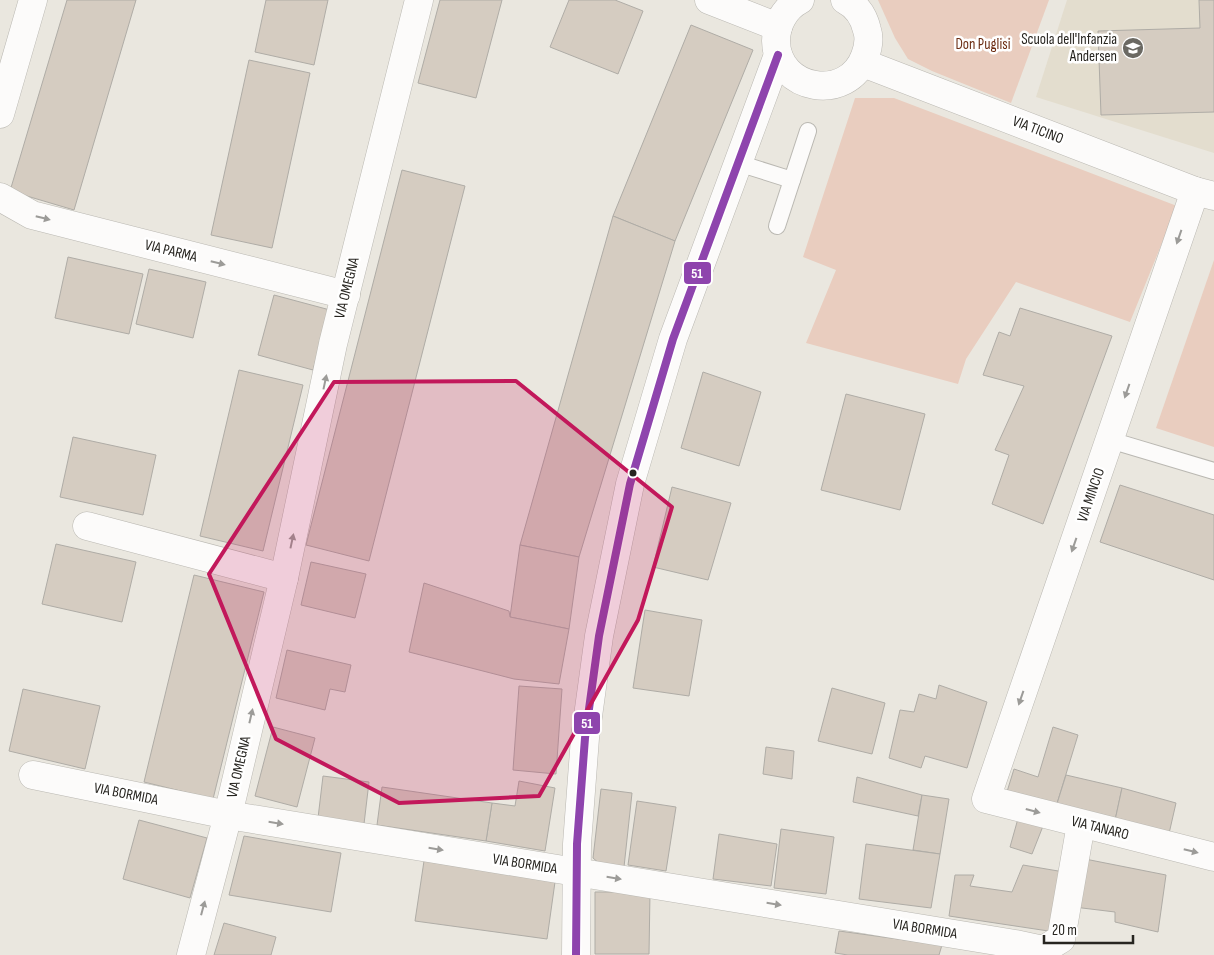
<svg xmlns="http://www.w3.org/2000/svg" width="1214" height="955" font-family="'Sofia Sans Condensed',sans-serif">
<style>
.built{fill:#e3ddce}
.green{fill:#e9cdbf}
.building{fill:#d5ccc1;stroke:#afaca6}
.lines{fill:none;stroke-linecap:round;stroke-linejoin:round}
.lane-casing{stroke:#bab8b2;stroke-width:18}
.street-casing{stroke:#bab8b2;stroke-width:29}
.lane{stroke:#fcfbfa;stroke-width:16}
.street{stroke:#fcfbfa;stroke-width:28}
.bus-1-casing{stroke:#fff;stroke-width:11}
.bus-1{stroke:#8e44ad;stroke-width:8}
.oneway{fill:#9c9b98}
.marked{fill:#c2185b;fill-opacity:0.2;stroke:#c2185b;stroke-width:4;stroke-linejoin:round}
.bus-dot{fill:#272520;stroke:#fff;stroke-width:2}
.labels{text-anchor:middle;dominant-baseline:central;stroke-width:5;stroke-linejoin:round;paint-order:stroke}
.poi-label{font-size:15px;fill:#272520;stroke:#fff;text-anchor:end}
.park-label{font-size:15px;fill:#6d2e14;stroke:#fff}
.street-label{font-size:15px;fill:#272520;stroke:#fff}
.line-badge{stroke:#fff;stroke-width:2}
.badge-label{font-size:14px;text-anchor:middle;font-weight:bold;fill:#fff}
</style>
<rect width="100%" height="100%" fill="#eae7df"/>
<path class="built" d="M1067,0H1214V153L1036,97Z"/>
<g class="green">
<path d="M878,0H1049L1011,103L932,71L908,59L895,38Z"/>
<path d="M855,98H894L1177,206L1130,322L1016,282L966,359L958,384L806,343L836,270L803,257Z"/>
<path d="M1214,260V447L1156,428Z"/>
</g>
<g class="building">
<path d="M67,0H136L74,210L10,191Z"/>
<path d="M266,0H328L314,65L255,52Z"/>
<path d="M440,0H502L476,98L418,83Z"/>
<path d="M569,0H615L643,11L618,74L550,47Z"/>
<path d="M1199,0H1214V112L1101,115L1098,31L1200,28Z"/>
<path d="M691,25L753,50L675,241L613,216Z"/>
<path d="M249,60L310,73L272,248L211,235Z"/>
<path d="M402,170L465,186L369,561L306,545Z"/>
<path d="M613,216L675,241L579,557L520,545Z"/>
<path d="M68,257L143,274L129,334L55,318Z"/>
<path d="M149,269L206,282L193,338L136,324Z"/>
<path d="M274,295L330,310L313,370L258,355Z"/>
<path d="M1020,308L1112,336L1043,524L992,504L1009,455L995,450L1024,386L983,375L999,332L1010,336Z"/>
<path d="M239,370L303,385L263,551L200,536Z"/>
<path d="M703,372L761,392L739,466L681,448Z"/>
<path d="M846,394L925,414L900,510L821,490Z"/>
<path d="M73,437L156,455L143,515L60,497Z"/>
<path d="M1120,485L1214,515V580L1100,542Z"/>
<path d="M672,487L731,503L708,580L653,567Z"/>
<path d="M56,544L136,562L122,622L42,604Z"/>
<path d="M520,545L579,557L569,629L510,617Z"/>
<path d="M311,562L366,574L355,618L301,605Z"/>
<path d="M194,575L264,592L213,799L144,782Z"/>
<path d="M424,583L509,611L510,617L569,629L559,684L514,679L409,652Z"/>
<path d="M645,610L702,620L689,696L633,688Z"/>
<path d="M287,650L351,665L345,692L330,689L325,710L276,698Z"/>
<path d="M939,685L987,702L967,768L925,756L921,768L889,758L900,710L914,712L919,694L936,699Z"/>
<path d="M519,686L562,689L556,774L513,770Z"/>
<path d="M832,688L885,703L872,754L818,741Z"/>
<path d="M23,689L100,706L85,769L9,751Z"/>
<path d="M273,727L315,738L297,807L255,796Z"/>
<path d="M1053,727L1078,735L1055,810L1006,795L1014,769L1038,777Z"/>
<path d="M766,747L794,751L792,779L763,774Z"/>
<path d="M1066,775L1122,788L1114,825L1055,810Z"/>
<path d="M323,776L369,782L364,824L318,818Z"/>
<path d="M857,777L922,795L918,816L853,802Z"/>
<path d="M519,781L555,788L545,851L486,841L492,803L515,806Z"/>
<path d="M382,787L492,803L486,841L377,825Z"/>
<path d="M1122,788L1176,803L1168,838L1114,825Z"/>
<path d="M601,789L632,793L624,867L601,865L593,858Z"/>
<path d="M922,795L949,799L940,854L913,850Z"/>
<path d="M637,801L676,807L666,871L628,865Z"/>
<path d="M1019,815L1045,821L1032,854L1010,847Z"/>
<path d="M139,820L207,838L190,898L123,879Z"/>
<path d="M781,829L834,837L826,894L774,888Z"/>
<path d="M719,834L777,844L771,886L713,879Z"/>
<path d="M244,836L341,853L331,912L229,895Z"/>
<path d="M866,844L940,854L931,908L859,899Z"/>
<path d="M1080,858L1166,875L1158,932L1115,922V912L1074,907Z"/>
<path d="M424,861L555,882L547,939L415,921Z"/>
<path d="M1023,865L1064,872L1055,932L949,916L955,875H974L970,886L1012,892Z"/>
<path d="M595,892H650L649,954H595Z"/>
<path d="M224,923L276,937L271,955H214Z"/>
<path d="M839,931L942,945L939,955H848L835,953Z"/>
</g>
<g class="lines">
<g class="lane-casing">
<g id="lane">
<path d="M738,163L792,180L808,131"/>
<path d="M777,226L792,180"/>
<path d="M1110,440L1214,471"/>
</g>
</g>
<g class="street-casing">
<g id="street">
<path d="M709,0L778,27"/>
<path d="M800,0C785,8 776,24 776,41C777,91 848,103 865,56C868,48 870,39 867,30C864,17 857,6 845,0"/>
<path d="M863,63L1195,191L1214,196"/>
<path d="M0,114L33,0"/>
<path d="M1195,191L986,799L1214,857"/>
<path d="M0,197L32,215L346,295"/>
<path d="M87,526L284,578"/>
<path d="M33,775L228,815L1015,944L1043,950V955"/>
<path d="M1043,950L1061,939L1081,824"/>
<path d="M191,955L228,815L284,578L333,344L419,0"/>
<path d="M576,955L577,844L585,738L599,636L630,484L673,339L778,55"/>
</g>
</g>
<use href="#lane" class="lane"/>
<use href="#street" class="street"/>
<g class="bus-1-casing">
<path id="bus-1" d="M576,955L577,844L585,738L599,636L630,484L673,339L778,55"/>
</g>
<use href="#bus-1" class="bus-1"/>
</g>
<defs><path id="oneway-solid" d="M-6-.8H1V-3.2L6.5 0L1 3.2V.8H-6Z" transform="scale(1.25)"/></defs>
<g class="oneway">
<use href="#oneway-solid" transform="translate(43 218) rotate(14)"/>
<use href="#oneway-solid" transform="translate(1179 237) rotate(109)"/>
<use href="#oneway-solid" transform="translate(218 263) rotate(14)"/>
<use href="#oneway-solid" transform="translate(325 382) rotate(-78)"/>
<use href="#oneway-solid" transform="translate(1127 391) rotate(109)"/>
<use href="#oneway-solid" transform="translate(292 541) rotate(-78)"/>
<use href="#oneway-solid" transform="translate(1074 545) rotate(109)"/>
<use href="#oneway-solid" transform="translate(1021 698) rotate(109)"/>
<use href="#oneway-solid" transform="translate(251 716) rotate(-77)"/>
<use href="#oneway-solid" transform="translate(1033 811) rotate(15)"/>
<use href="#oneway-solid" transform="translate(276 823) rotate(9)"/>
<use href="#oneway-solid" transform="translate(436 849) rotate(9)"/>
<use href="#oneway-solid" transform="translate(1191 851) rotate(14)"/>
<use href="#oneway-solid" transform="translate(614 878) rotate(9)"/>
<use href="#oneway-solid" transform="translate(774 904) rotate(9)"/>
<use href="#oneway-solid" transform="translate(203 908) rotate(-75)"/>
</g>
<path class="marked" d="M516,381L672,507L638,620L539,796L399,803L276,739L209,574L334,382Z"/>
<defs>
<g id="school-disc" transform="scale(1.125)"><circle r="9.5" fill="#6b6963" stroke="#fff"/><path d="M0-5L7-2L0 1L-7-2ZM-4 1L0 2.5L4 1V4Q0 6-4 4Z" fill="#fff"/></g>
</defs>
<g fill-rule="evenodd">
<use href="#school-disc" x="1133" y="48"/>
</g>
<circle class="bus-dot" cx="633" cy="473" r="4.5"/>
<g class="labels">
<g class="poi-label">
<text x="1117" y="39">Scuola dell'Infanzia<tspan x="1117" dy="17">Andersen</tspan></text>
</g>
<g class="park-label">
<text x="983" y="44">Don Puglisi</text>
</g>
<g class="street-label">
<text transform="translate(1038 130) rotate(21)">VIA TICINO</text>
<text transform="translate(171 251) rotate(14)">VIA PARMA</text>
<text transform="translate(347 288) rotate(-76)">VIA OMEGNA</text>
<text transform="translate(1091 495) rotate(-71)">VIA MINCIO</text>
<text transform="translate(239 767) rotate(-77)">VIA OMEGNA</text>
<text transform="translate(126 794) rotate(11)">VIA BORMIDA</text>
<text transform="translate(1100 828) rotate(14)">VIA TANARO</text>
<text transform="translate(525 864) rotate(9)">VIA BORMIDA</text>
<text transform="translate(925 929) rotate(9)">VIA BORMIDA</text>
</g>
</g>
<g class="line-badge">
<rect x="683" y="261" width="29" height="24" rx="5" fill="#8e44ad"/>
<rect x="573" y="711" width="28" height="24" rx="5" fill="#8e44ad"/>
</g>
<g class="badge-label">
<text x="697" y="278">51</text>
<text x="587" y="728">51</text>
</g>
<path d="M1044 935v8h89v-8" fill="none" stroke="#272520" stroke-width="2.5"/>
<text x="1052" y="935" font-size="15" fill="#272520" stroke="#ffffff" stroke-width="4" paint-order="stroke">20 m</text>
</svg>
